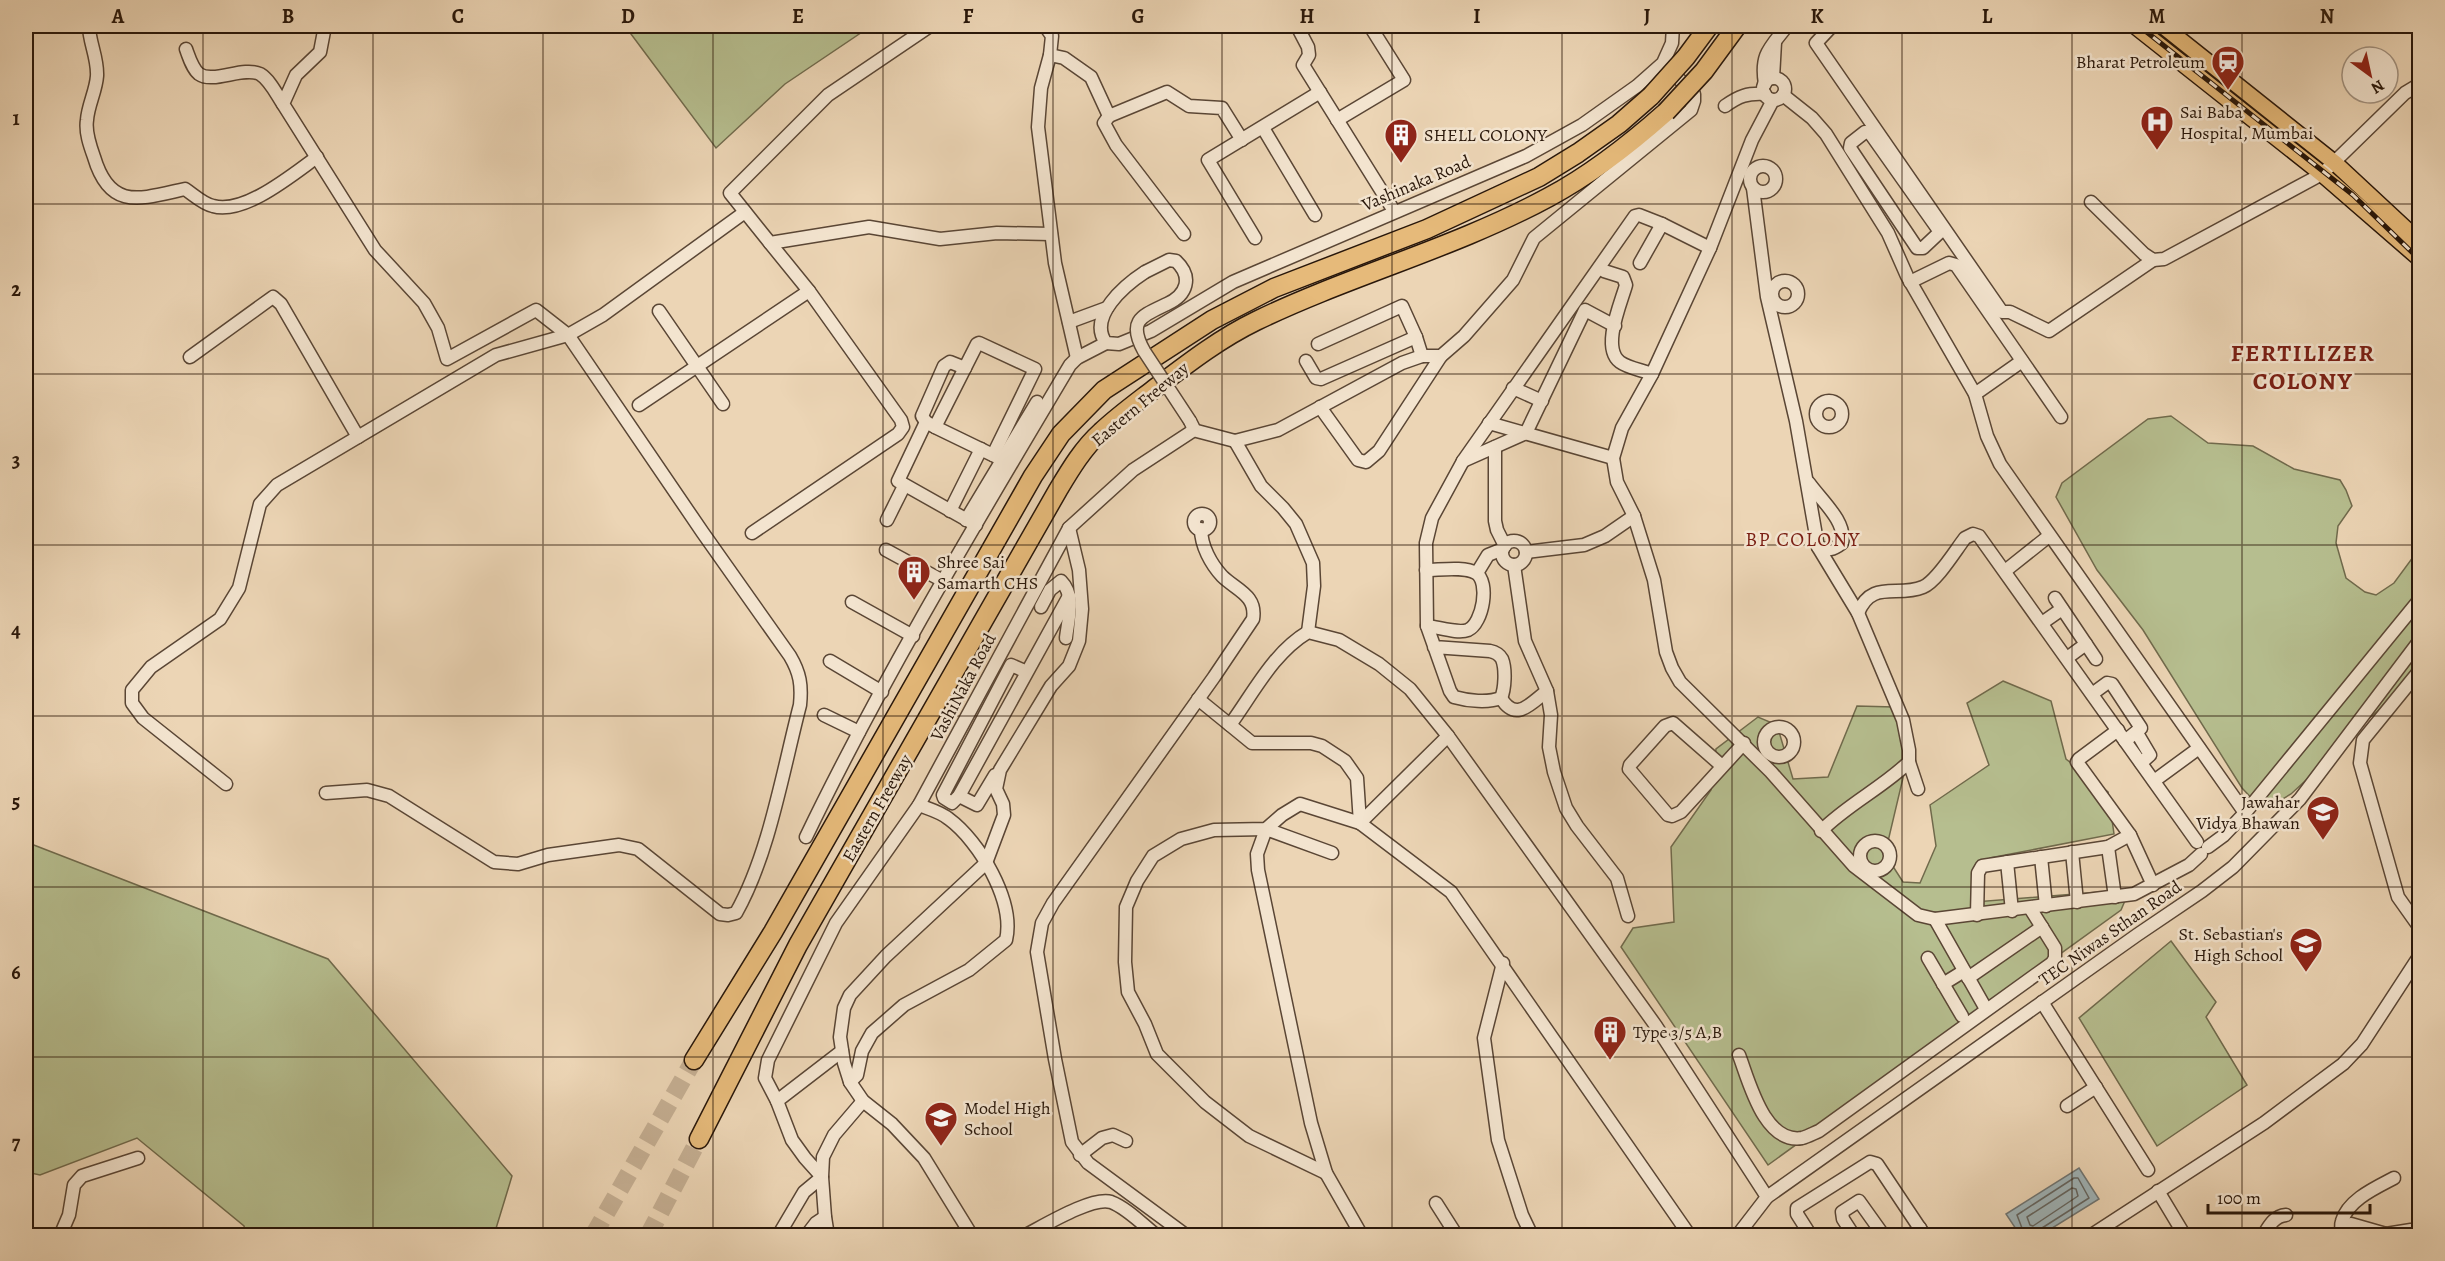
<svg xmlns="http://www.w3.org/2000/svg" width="2445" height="1261" font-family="Alegreya,serif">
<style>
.green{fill:#b6be8f;stroke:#706a4c;stroke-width:1.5}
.water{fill:#9fb5ba;stroke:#707674;stroke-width:1.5}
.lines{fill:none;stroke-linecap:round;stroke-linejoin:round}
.shore{stroke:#646662;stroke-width:1.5}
.highway-tunnel{stroke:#c5af93;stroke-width:18;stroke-dasharray:18 9;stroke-linecap:butt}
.minor-casing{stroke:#5a4635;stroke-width:15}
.major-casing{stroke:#29170a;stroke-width:18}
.highway-casing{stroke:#29170a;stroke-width:21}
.minor{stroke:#f3e4cf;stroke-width:12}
.major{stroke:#e6ba7a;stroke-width:15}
.highway{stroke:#e6ba7a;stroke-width:18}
.rail-casing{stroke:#29170a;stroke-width:5}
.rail{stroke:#f3e4cf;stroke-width:3;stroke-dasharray:9;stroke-linecap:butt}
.minor-bridge-casing{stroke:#5a4635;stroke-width:15;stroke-linecap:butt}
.highway-bridge-casing{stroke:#29170a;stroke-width:21;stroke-linecap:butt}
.minor-bridge{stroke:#f3e4cf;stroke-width:12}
.highway-bridge{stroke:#e6ba7a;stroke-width:18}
.grid{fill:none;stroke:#29170a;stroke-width:1.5;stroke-opacity:0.55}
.labels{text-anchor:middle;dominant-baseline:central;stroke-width:5;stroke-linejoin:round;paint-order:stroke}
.poi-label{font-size:18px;fill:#29170a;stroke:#f3e4cf;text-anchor:start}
.street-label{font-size:18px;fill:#29170a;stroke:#f3e4cf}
.neighbourhood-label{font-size:20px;letter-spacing:1.5px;fill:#7a1f14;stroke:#f3e4cf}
.district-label{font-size:24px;font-weight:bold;letter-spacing:1.5px;fill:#7a1f14;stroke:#f3e4cf}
.neatline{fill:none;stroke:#29170a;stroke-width:2}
.grid-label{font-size:20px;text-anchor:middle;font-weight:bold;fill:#29170a}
</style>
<rect width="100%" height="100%" fill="#ecd5b5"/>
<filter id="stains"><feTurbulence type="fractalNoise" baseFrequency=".00333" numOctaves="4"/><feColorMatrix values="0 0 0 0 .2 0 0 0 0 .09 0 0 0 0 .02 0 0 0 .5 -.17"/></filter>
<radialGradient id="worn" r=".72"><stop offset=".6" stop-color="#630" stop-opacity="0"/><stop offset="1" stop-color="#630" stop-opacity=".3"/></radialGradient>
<g class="green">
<path d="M625,26H871L785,84L716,148Z"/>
<path d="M2171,416L2208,443L2253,446L2294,469L2340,480L2346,490L2352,506L2338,526L2336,543L2346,578L2365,592L2376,595L2394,583L2419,549V663L2378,711L2351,732L2329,759L2291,794L2269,807H2260L2242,788L2143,630L2097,570L2056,497L2062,483L2148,419Z"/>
<path d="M2003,681L2051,701L2066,759L2108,792L2114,834L1990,858L1975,902L2112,891L2127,896L2121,910L1768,1165L1621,947L1633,928L1674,922L1671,847L1711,790L1716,749L1758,717L1777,725L1793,779L1828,777L1857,706L1894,707L1911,744L1885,854L1903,882L1920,883L1936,846L1930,805L1989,765L1967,703Z"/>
<path d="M26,842L328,959L512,1176L494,1235H246L244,1226L137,1138L40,1175L26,1172Z"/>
<path d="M2171,941L2216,1002L2206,1017L2247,1085L2157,1146L2079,1018Z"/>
</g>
<path class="water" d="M2079,1168L2099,1199L2041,1235H2020L2006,1214Z"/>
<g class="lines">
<g class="shore">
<path d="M2072,1188L2076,1189L2078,1196L2033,1226L2030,1225L2027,1217Z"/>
<path d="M2025,1236L2017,1215L2074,1178H2078L2089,1198L2042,1228L2039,1236"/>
</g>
<g class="highway-tunnel">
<path d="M593,1236L694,1060"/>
<path d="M648,1236L699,1139"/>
</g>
<g class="minor-casing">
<g id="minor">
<path d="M89,26C89,42 98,58 97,76C96,91 88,105 87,120C85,132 90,146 94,157C110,211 140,199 185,189C194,195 203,204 213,206C244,215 292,175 317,157"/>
<path d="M325,26L320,52L296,75L283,104L375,250L424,303L438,328L447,359L536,310L568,335L703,533L790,656C800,673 802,685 800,705C783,770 769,855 736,913L728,915L720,914L638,849L619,845L548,855L518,864L494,862L389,796L367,790L326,793"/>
<path d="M930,26L828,95L730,193L770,243L869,227L940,239L997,233L1051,234"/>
<path d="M1045,26L1052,36L1050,55L1041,88L1038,127L1055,263L1077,358"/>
<path d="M1297,26L1308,47L1309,55L1303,65L1394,211"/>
<path d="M1832,26L1816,43L2002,312H2010L2049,331L2153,260"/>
<path d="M186,49C189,57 192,68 199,74C213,84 243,66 260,74C270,80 277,95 283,104"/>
<path d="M1050,55L1064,58L1091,77L1109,116L1167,92L1189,106L1222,108L1242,140"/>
<path d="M1773,78L1775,42"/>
<circle cx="1774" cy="89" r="11"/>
<path d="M1765,84C1760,54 1770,48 1787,26"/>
<path d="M1783,95L1812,118L1826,134L1888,233L1907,276L1975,394L1987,436L2000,464L2245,813"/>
<path d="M1773,100L1752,140L1710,248L1652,374L1622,428L1613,458L1617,482L1634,516L1654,580L1666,652L1672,668L1680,682L1771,772L1854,866L1918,915L1935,919L2134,894L2189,865L2201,854"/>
<path d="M1725,106C1739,96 1747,93 1765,94"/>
<path d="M1109,116L1104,123L1116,145L1184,234"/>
<path d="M1337,120L1404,80L1370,26"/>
<path d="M1263,128L1315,215"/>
<path d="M1865,132L1870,133L1940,232L1923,248H1917L1850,148L1851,143Z"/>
<circle cx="1763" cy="179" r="13"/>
<path d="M1753,188L1767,297L1796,421L1818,547L1858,613L1903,720L1909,750V762C1882,788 1848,804 1821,831"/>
<path d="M2091,202L2144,254L2153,260L2164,259L2322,174L2405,93L2420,84"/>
<path d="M1255,238L1208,160L1320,92"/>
<path d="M1640,263L1662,224L1710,248"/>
<path d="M1604,271L1623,277L1626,285C1621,303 1601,348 1620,362C1628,368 1642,370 1652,374"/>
<path d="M1145,272C1125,285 1087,317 1106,343L1119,344L1151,331L1233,282L1526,156L1582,125L1637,86L1663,63L1672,43L1673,26"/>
<circle cx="1785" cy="294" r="13"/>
<path d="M1910,282L1949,263L1956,265L2061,417"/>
<path d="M659,311L723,404"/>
<path d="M1069,322L1107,308"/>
<path d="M1318,344L1402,306L1416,337L1422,356"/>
<path d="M190,357L273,297L281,304L358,437"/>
<path d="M1306,361L1316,378L1321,379L1416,337"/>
<path d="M1513,388L1542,401"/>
<path d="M1975,394L2022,361"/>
<circle cx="1829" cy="414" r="13"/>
<path d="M639,405L809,291"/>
<path d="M1320,407L1358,460L1366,462L1379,451L1441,356"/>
<path d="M926,422L922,416L944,366L950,362L965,368"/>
<path d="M1489,423L1613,458"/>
<path d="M935,427L999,458"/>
<path d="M1193,430L1235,441L1278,430L1402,363L1422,356H1441L1464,336L1513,280L1534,238L1691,110L1694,101V94L1668,68"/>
<path d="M1235,441L1261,486L1283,508L1296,524L1313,563L1314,586L1308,632"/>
<path d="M1495,447V521L1497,530L1505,546"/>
<path d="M1463,461L1526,433L1585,310L1615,326"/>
<path d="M1809,483C1821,500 1847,522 1842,543C1833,550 1828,551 1818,547"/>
<path d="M950,511L981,449"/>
<circle cx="1202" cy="522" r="8"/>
<path d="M887,520L904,486"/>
<path d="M966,520L1037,402"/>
<path d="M976,525L898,481L926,422L935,427L977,344L979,343L1035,369L993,455"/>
<path d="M752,533L898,434L903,427L901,420L809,291L770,243"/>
<circle cx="1514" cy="553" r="12"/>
<path d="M886,550L943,581"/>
<path d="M1526,552L1584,545L1605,536L1634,516"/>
<path d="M1514,565L1525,641L1547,691L1551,715L1549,747L1554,772L1566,808L1577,826L1617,878L1628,916"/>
<path d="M1426,570C1440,570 1464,566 1476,573C1490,582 1483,623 1468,630C1458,634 1438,627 1427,626"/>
<path d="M2005,571L2049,536"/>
<path d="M1477,573L1488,555L1503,549"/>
<path d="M2055,598L2096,659"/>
<path d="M852,602L913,636"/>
<path d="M1041,607L1050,590L1061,581C1076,596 1068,620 1066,638"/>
<path d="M1858,613C1872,579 1897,598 1923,587C1937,581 1955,551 1965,538L1973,534L1979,536L2197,842"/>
<path d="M2042,623L2062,609"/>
<path d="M1434,647L1490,651C1495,652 1499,654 1502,659C1506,669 1505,689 1501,698C1488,703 1468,701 1454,697L1450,691L1427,626L1426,543L1432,518L1463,461L1635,216L1639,215L1662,224"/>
<path d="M2067,658L2086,644"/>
<path d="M830,661L882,692"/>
<path d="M2420,670L2363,740L2360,763L2398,897L2420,928"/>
<path d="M1027,672L1011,665L943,795L944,798L952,803L959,796L1069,596"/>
<path d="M2092,694L2107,683L2112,684L2141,728L2125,741"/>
<path d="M1501,698C1516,723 1531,703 1547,691"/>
<path d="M1198,699L1230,725C1254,692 1273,653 1308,632L1339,640L1379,664L1410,689L1448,736L1656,1026L1767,1197L1737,1236"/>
<path d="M824,715L859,732"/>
<path d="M1230,725L1252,743H1311L1322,746L1345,761L1357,778L1360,823"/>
<circle cx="1779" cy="742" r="15"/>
<path d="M2137,733L2150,755L2141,763"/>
<path d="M1909,762L1918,789"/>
<path d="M1722,766L1673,723L1665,726L1630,765L1629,769L1668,815L1672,816L1681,812L1744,743"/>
<path d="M2154,781L2199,748"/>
<path d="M226,784L143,718L132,703V690L151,667L220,619L239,588L260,504L277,485L496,355L568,335L603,315L745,212"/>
<path d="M959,796L977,805L995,775"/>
<path d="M1360,823L1448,736"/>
<path d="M2130,835L2153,885"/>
<path d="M806,837C884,675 978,520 1070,365L1077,358L1106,343"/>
<circle cx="1875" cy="856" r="15"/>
<path d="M2108,847L2115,897"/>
<path d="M2208,847L2223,836L2245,813L2420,599"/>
<path d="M2072,852L2077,902"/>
<path d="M1332,853L1266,829L1257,854L1258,870L1311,1123L1326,1173L1362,1236"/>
<path d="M2041,857L2046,906"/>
<path d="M2007,862L2012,911"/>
<path d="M1977,915L1978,873L1982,866L2108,847L2130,835L2077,762L2079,759L2118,730"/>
<path d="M1935,919L1986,1009"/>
<path d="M1928,958L1962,1016"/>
<path d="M1503,963L1484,1038L1498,1140L1522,1215L1532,1236"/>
<path d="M1968,978L2042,927"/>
<path d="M1943,984L1964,971"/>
<path d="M2042,1002L2148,1170"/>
<path d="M1739,1055C1749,1081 1764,1144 1802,1138C1807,1137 1814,1133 1819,1131L2052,963L2055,958V948L2030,908"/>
<path d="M850,1082L857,1075L862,1051L872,1033L904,1005L969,970L1006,940C1015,901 979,841 949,819C941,812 929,809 919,805"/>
<path d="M777,1101L765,1078L768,1060L836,923L919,805L1069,528L1133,470L1191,432L1193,427L1190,421"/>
<path d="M2067,1106L2096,1087"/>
<path d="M1080,1155L1102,1138L1113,1135L1126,1141"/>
<path d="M1326,1173L1249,1136L1205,1102L1157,1054L1145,1024L1128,992L1125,962L1126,907L1137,881L1153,856L1181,839L1214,830L1266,829L1282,815L1300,804L1360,823L1451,892L1690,1236"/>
<path d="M2158,1191L2185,1236"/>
<path d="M1767,1197L2137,935L2202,891L2233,867L2300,799L2420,640"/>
<path d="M1436,1203L1457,1236"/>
<path d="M2351,1224L2386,1234L2411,1230L2414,1236"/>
<path d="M60,1236L69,1215L74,1185L82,1176L138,1158"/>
<path d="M778,1236L804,1192L822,1177L823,1157L834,1135L863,1101"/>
<path d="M806,1236L816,1223L825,1217"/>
<path d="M828,1236L825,1217L822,1177L805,1158L792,1140L777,1101L842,1051"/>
<path d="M972,1236L924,1158L892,1124L863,1101L850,1082L844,1063L840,1037L844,1008L850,995L886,956L986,863L1004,815L1003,804L996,789L1000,770L1051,686L1069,666L1079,641L1082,609L1079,570L1069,528"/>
<path d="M1024,1236C1042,1227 1092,1196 1111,1202C1127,1208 1143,1225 1157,1236"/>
<path d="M1187,1236L1088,1163L1072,1142L1055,1059L1037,952L1042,923L1053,903L1214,677L1253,619C1257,595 1236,590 1222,576C1211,564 1201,546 1201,529"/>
<path d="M1811,1236L1797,1214V1208L1870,1162L1877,1164L1925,1236"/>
<path d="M1854,1236L1843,1219L1842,1212L1859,1201L1884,1236"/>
<path d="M1910,1236L1920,1228"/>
<path d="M2090,1236L2264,1123L2343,1064L2362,1044L2420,955"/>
<path d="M2263,1236C2269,1226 2274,1216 2286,1215"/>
<path d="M2341,1236C2342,1230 2340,1226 2342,1221C2348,1200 2375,1188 2394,1178"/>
</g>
</g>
<g class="major-casing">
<g id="major">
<path d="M2135,26L2322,174L2420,259"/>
<path d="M2163,26L2335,163L2420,242"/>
</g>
</g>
<g class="highway-casing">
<g id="highway">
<path d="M694,1060L773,932L1033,476L1061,434L1104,390L1212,320L1274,288L1427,229L1539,177L1578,153L1619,124L1651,96"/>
<path d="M699,1139L798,945L1058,490C1070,470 1083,448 1101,432C1118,416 1136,403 1154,389C1187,364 1219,339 1256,321C1351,275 1455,248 1549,197C1592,174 1630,144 1666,112"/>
</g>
</g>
<use href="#minor" class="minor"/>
<use href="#major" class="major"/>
<use href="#highway" class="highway"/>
<g class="rail-casing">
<path id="rail" d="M2139,26L2353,195L2420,260"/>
</g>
<use href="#rail" class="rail"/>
<g class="minor-bridge-casing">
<path id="minor-bridge" d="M1145,272L1169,260L1176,261C1193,277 1187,295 1167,304C1142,316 1127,320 1144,351L1190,421"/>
</g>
<g class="highway-bridge-casing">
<g id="highway-bridge">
<path d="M1651,96L1686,57L1709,26"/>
<path d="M1666,112L1704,71L1737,26"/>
</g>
</g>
<use href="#minor-bridge" class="minor-bridge"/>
<use href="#highway-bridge" class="highway-bridge"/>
</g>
<path class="grid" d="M203,26V1236M373,26V1236M543,26V1236M713,26V1236M883,26V1236M1053,26V1236M1222,26V1236M1392,26V1236M1562,26V1236M1732,26V1236M1902,26V1236M2072,26V1236M2242,26V1236M26,204H2420M26,374H2420M26,545H2420M26,716H2420M26,887H2420M26,1057H2420"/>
<defs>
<g id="station-pin" transform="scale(1.725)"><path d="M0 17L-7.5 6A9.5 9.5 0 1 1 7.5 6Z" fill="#8f2418" stroke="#f3e4cf"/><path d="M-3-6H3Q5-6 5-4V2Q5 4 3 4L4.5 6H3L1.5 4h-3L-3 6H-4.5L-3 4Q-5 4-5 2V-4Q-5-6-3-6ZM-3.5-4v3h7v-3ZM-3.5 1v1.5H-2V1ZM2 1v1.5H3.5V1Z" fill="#fff"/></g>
<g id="hospital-pin" transform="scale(1.725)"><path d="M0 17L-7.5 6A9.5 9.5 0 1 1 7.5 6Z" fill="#8f2418" stroke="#f3e4cf"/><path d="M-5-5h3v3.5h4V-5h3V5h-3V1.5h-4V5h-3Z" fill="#fff"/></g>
<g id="building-pin" transform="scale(1.725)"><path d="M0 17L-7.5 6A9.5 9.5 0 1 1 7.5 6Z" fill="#8f2418" stroke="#f3e4cf"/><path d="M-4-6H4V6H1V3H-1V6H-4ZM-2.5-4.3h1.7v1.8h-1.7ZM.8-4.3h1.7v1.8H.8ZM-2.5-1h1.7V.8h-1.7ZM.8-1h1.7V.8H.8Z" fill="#fff"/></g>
<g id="school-pin" transform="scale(1.725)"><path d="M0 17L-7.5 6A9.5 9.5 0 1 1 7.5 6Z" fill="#8f2418" stroke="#f3e4cf"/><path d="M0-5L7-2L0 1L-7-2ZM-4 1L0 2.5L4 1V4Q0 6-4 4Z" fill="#fff"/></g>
</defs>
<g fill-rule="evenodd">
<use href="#station-pin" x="2228" y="62"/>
<use href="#hospital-pin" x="2157" y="122"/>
<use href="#building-pin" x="1401" y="135"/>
<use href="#building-pin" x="914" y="572"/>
<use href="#school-pin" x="2323" y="812"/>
<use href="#school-pin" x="2306" y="944"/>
<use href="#building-pin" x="1610" y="1032"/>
<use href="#school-pin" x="941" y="1118"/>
</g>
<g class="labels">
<g class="poi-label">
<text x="2205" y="62" text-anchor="end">Bharat Petroleum</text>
<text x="2180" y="112">Sai Baba<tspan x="2180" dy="21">Hospital, Mumbai</tspan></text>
<text x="1424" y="135">SHELL COLONY</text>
<text x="937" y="562">Shree Sai<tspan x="937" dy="21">Samarth CHS</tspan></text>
<text x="2300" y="802" text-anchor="end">Jawahar<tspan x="2300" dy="21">Vidya Bhawan</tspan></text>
<text x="2283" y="934" text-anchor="end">St. Sebastian's<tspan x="2283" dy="21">High School</tspan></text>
<text x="1633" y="1032">Type 3/5 A,B</text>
<text x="964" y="1108">Model High<tspan x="964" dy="21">School</tspan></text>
</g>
<g class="street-label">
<text transform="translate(1416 183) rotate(-23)">Vashinaka Road</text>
<text transform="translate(1140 404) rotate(-40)">Eastern Freeway</text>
<text transform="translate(963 687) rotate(-62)">VashiNaka Road</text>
<text transform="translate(877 808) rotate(-60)">Eastern Freeway</text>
<text transform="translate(2110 933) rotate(-35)">TEC Niwas Sthan Road</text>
</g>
<g class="neighbourhood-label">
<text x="1803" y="539">BP COLONY</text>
</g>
<g class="district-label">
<text x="2303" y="353">FERTILIZER<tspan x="2303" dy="28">COLONY</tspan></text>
</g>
</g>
<rect width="2445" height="1261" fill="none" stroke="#ecd5b5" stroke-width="66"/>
<g transform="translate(2370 75) rotate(147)"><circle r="28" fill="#f3e4cf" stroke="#a29280" stroke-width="1.5"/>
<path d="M0-4.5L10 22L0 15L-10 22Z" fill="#8f2418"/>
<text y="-9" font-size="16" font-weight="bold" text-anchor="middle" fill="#29170a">N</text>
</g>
<path d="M2208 1204v9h162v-9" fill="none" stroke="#29170a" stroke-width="3"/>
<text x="2217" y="1204" font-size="18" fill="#29170a" stroke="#f3e4cf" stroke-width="4.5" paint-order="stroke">100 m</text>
<rect x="33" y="33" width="2379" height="1195" class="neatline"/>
<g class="grid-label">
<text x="118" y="23">A</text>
<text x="288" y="23">B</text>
<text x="458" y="23">C</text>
<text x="628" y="23">D</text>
<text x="798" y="23">E</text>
<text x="968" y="23">F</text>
<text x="1138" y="23">G</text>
<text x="1307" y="23">H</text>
<text x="1477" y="23">I</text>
<text x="1647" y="23">J</text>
<text x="1817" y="23">K</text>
<text x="1987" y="23">L</text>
<text x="2157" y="23">M</text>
<text x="2327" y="23">N</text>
<text x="16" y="125">1</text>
<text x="16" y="296">2</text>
<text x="16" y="467">3</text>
<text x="16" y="637">4</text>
<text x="16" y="808">5</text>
<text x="16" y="979">6</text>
<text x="16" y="1149">7</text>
</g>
<rect width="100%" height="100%" filter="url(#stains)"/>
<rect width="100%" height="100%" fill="url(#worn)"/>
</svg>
